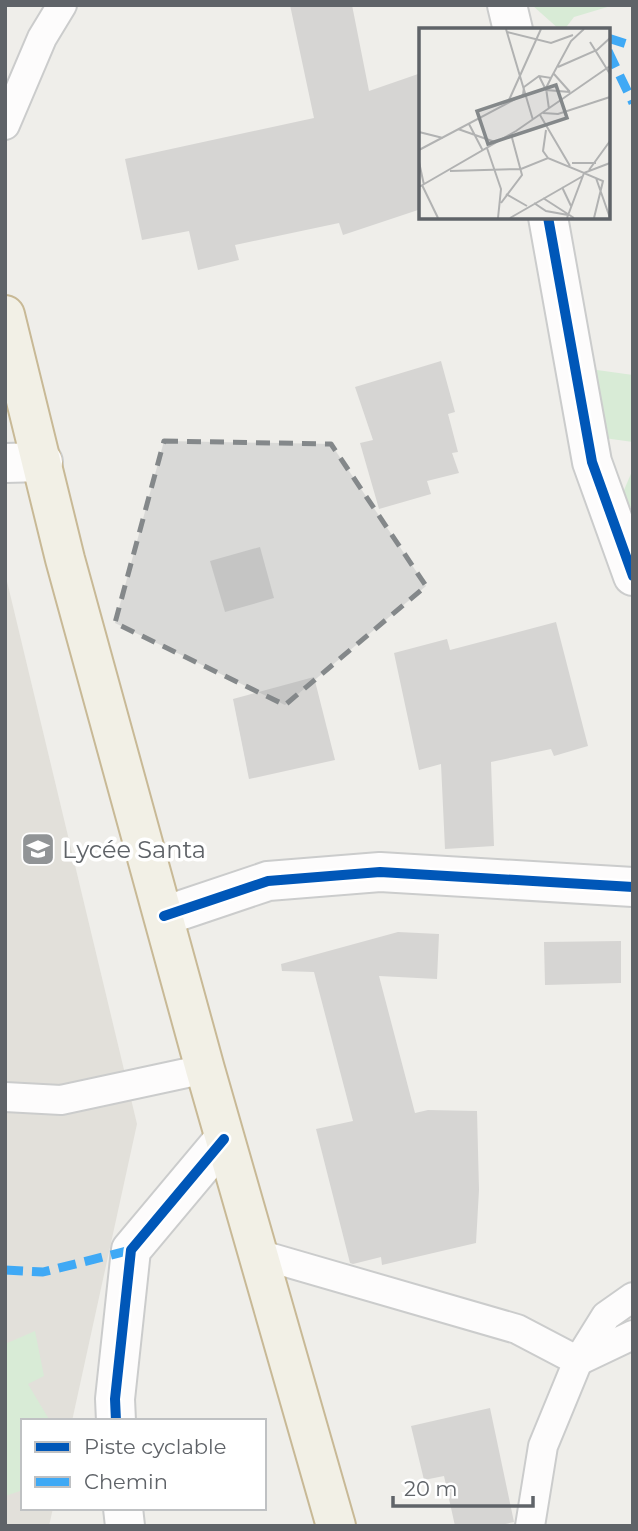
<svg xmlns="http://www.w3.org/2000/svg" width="638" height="1531" font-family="Montserrat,sans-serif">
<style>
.education{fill:#e2e0da}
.green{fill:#d8ebd6}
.building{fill:#d6d5d3}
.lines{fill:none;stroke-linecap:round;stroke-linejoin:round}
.service-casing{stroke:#cbcccc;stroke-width:32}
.minor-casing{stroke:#cbcccc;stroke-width:42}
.trunk-casing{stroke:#c8b996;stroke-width:42}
.service{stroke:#fdfcfc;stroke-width:28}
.minor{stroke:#fdfcfc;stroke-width:38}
.trunk{stroke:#f2f0e6;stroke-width:38}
.quiet{stroke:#3fa9f5;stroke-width:9;stroke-dasharray:18 9;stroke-linecap:butt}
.cycleway-casing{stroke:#fff;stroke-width:15}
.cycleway{stroke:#0057b8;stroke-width:10}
.marked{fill:#84888a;fill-opacity:0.2;stroke:#84888a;stroke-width:5;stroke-dasharray:14 9;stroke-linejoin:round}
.labels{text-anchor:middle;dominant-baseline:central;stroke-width:7;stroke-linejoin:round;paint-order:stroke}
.poi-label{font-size:24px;fill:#5f6368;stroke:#fff;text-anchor:start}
.inset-road{fill:none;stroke:#b1b2b2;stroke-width:2}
.view{fill:#84888a;fill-opacity:0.15;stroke:#84888a;stroke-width:3.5}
.inset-edge{fill:none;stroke:#5f6368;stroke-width:3.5}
</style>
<rect width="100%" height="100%" fill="#efeeea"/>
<path class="education" d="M5,573L137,1124L72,1421H23V1508H53L49,1526H5Z"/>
<g class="green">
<path d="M532,5H614L574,17L564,30H560Z"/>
<path d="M597,370L633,375V442L604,438L583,410Z"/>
<path d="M633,469V508L618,504Z"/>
<path d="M35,1331L44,1376L28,1384L50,1421H23V1490L5,1496V1344Z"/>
</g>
<g class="building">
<path d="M290,5H352L369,91L421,73V209L343,235L339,223L235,245L239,260L198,270L189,231L142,240L125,159L314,118Z"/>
<path d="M441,361L455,412L448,414L458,452L452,453L459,473L427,481L431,494L379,509L360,443L373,440L355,387Z"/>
<path d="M260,547L274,598L225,612L210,561Z"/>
<path d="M556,622L588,746L554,756L551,749L491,762L494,846L445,849L441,764L419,770L394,653L447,639L450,650Z"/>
<path d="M314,677L335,760L249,779L233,699Z"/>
<path d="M398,932L439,934L437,979L379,976L415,1113L428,1110L477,1111L479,1190L476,1243L382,1265L381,1257L353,1264L350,1263L316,1129L353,1121L314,972L282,971L281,964Z"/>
<path d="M621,941V983L545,985L544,942Z"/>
<path d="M490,1408L514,1522L496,1526H455L444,1476L424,1480L411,1426Z"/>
</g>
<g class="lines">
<g class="service-casing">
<g id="service">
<path d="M5,125L42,38L62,5"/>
<path d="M5,1097L61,1100L205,1069"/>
<path d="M258,1254L517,1329L578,1361L633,1335"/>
<path d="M530,1526L543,1446L578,1361L606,1316L633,1297"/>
</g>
</g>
<g class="minor-casing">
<g id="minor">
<path d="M507,5L513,30"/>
<path d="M548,217L592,462L633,576"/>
<path d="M5,463L43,462"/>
<path d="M164,916L268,881L380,872L633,887"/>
<path d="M116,1421L115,1399L131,1250L224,1139"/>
<path d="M123,1508L125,1526"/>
</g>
</g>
<g class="trunk-casing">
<path id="trunk" d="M5,315L65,559L205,1069L336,1526"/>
</g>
<use href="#service" class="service"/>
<use href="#minor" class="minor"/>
<use href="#trunk" class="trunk"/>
<g class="quiet">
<path d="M608,38L633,46"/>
<path d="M608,51L633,103"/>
<path d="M5,1270L43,1272L131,1250"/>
</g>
<g class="cycleway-casing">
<g id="cycleway">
<path d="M548,217L592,462L633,576"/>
<path d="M164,916L268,881L380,872L633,887"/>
<path d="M116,1421L115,1399L131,1250L224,1139"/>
</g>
</g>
<use href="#cycleway" class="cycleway"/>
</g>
<path class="marked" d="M164,441L331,444L426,586L285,705L115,623Z"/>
<defs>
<g id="school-square" transform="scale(1.75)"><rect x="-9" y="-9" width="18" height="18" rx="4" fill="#919496" stroke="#fff"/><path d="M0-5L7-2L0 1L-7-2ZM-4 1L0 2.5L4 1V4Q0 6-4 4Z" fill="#fff"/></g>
</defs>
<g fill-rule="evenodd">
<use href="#school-square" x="38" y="849"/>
</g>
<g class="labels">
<g class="poi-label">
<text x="62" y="849">Lycée Santa</text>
</g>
</g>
<g transform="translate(419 28)">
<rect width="191" height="191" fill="#efeeea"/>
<path class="inset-road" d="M87,1L114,92M88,4L132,15L154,7M171,14L191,46M139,39L178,22L191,10M135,46L151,64M120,48L127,62L151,64M90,72L122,1M130,81L127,60L132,50M124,85L139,86L191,69M121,87L151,138M50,96L64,123M39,101L76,114M127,102L124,123L129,130M0,104L24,110M68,120L82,161L79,190M0,122L104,67L105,59L120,48L132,50L152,13L165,1M0,134L5,157M153,135H177M170,142L191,113M31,143L102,141L129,130L165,145L191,135M177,150L191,190M3,157L19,190M0,159L97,103L191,38M143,159L152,178M87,166L108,178M124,170L155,190M82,175L103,147L92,106M115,175L127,183L149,187M91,190L164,148M148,190L165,145L184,153L175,190"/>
<path class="view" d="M137,57L148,90L69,116L58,83Z"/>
<rect width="191" height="191" class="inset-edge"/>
</g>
<rect width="638" height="1531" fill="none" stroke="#5f6368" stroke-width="14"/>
<rect x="21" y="1419" width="245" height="91" fill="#ffffff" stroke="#bfc1c3" stroke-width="2"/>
<rect x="35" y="1442" width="35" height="10" fill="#0057b8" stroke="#bfc1c3" stroke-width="2"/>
<text x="84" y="1454" font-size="21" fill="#5f6368">Piste cyclable</text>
<rect x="35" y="1477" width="35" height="10" fill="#3fa9f5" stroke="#bfc1c3" stroke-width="2"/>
<text x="84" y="1489" font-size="21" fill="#5f6368">Chemin</text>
<path d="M393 1496v10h140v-10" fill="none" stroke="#5f6368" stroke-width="3.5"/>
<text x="404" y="1496" font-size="21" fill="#5f6368" stroke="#ffffff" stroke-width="5" paint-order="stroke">20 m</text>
</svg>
